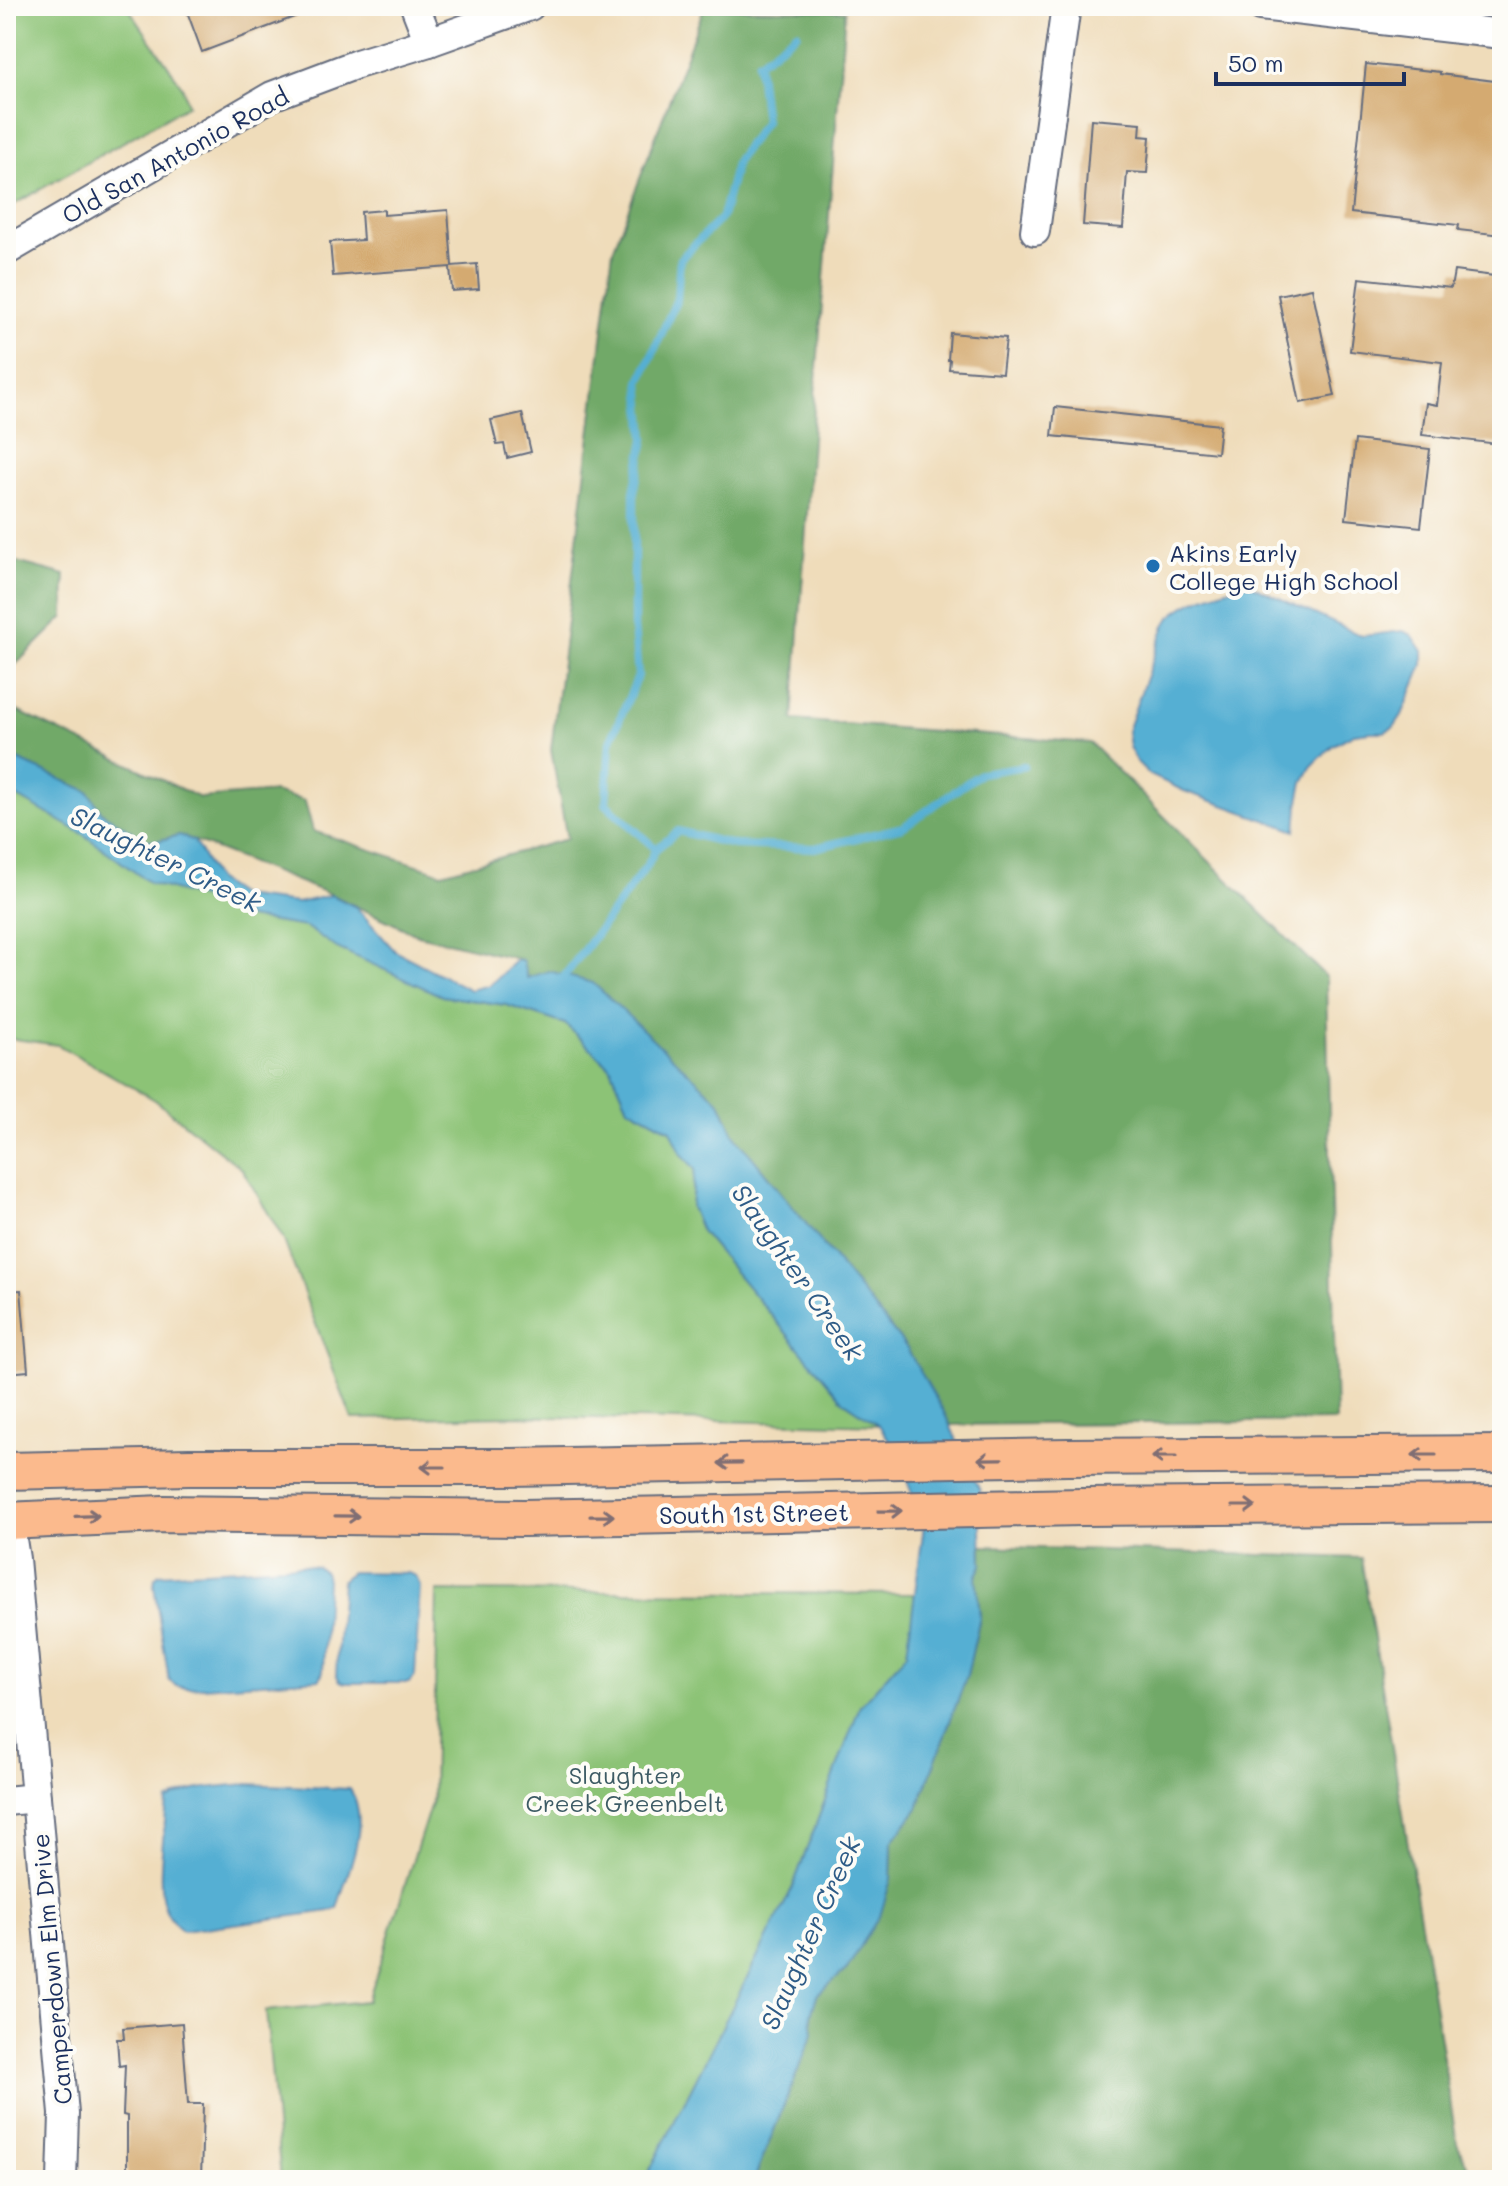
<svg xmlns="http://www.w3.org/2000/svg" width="1508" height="2186" font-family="Mali,sans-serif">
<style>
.green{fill:#8cc376;stroke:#54796a;stroke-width:2}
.forest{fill:#71a967;stroke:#466c62;stroke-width:2}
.water{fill:#55afd3;stroke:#386f98;stroke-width:2}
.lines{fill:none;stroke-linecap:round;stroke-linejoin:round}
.stream{stroke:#55afd3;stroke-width:8}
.building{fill:#d4aa71}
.minor-casing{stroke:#656c7e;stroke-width:32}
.major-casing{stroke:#656c7e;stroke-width:40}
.minor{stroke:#fff;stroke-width:28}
.major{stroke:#fbba8d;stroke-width:36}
.oneway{stroke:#806e73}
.poi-dot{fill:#1f6fb2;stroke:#fdfcf7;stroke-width:3}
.labels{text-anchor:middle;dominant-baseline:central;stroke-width:8;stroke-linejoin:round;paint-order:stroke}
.street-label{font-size:24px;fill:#1b2f5e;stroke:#fdfcf7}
.poi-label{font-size:24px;fill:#1b2f5e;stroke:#fdfcf7;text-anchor:start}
.park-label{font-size:24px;fill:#3d5b65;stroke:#fdfcf7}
.water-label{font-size:26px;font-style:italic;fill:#2f5c87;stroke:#fdfcf7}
</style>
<rect width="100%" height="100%" fill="#fdfcf7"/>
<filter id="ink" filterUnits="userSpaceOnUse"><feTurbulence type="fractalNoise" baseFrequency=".0125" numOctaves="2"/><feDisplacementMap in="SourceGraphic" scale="16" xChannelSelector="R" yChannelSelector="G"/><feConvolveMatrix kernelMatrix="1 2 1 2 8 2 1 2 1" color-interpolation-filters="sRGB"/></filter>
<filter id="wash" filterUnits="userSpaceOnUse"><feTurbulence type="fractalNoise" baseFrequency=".006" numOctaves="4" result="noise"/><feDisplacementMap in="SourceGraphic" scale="32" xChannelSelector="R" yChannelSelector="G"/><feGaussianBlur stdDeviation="1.8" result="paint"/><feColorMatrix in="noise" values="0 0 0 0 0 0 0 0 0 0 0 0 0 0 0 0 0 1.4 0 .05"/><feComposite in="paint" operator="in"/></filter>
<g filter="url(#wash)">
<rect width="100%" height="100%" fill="#efdcba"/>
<g class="green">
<path d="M6,6H127L182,86L188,105L6,209Z"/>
<path d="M6,790L83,834L150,883L236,908L248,918L306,927L337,948L442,996L506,1005L565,1024L611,1068L628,1107L671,1130L681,1153L695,1169L691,1207L701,1231L843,1401L879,1425L511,1416L352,1419L283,1238L242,1169L155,1100L58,1045L6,1038Z"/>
<path d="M437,1591L915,1594L907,1653L860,1706L792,1889L645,2180H281L266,2011L368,2001L433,1797Z"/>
</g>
<g class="forest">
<path d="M704,8L845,11L816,381L793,720L1090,743L1326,977L1336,1421L950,1425L906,1347L735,1136L720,1102L527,978L522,960L418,935L332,895L180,835L157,841L146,840L102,813L87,791L6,755V699L17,711L200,798L274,792L305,801L313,831L442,873L567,839L551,750L613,250Z"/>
<path d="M6,559L65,575L64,617L6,674Z"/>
<path d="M982,1546L1361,1558L1457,2143L1474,2180H754L813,2033L811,2015L817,1995L847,1969L891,1879L892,1842L918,1808L967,1675L980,1618L976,1577L982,1565Z"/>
</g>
<g class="water">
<path d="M1249,584L1362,636L1403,631L1412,635L1423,651V665L1402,715L1394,727L1384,732H1370L1354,734L1333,745L1311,767L1303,782L1298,806L1296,831L1184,791L1150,775L1136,761L1129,747L1127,731L1163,631C1165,627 1166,623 1169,619C1184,601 1226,588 1249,584Z"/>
<path d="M6,755L88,791L102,813L146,840L157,841L180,835L194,841L216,879L241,896L297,903L332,895L356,907L395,951L470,990L490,985L516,960H522L527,978L549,971L593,983L720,1102L735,1136L906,1347L944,1412L980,1491L982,1565L976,1577L980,1617L967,1675L918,1808L892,1842L891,1879L881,1913L847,1969L817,1995L811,2015L813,2033L754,2180H645L792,1889L860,1706L907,1653L924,1525L895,1449L879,1425L843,1401L701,1231L691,1207L695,1169L681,1153L671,1130L628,1107L611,1068L565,1024L506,1005L442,996L337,948L306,927L248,918L236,908L150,883L83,834L6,790Z"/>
<path d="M301,1565L317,1567L325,1572L327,1580L323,1671L320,1679L187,1688L176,1686L169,1680L154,1586L155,1578L159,1574Z"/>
<path d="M351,1572L408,1573L416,1576L420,1586L415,1675L409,1683H345L340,1681L336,1674L342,1580Z"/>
<path d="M247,1784L350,1789C372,1823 347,1873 337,1908L330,1911L183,1931C175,1925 167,1915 164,1905C156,1882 165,1827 167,1801C189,1786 221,1787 247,1784Z"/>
</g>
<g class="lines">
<g class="stream">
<path d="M656,849L678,831L734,845L815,848L903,827L981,773L1024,766"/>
<path d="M560,982L646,867L656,849L606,804L610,742L638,676L634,626V492L645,439L640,382L677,299L680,259L722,217L737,160L765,121L758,63L797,33"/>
</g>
</g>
<g id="blocks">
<g class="building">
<path d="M185,6H318V8L202,52Z"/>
<path d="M1366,64L1440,72V74L1502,82V235L1458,230L1459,225L1351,213Z"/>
<path d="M1091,119L1141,123L1140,136L1150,137L1147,173L1127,172L1123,228L1083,225Z"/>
<path d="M384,210V215L448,210L452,266L477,264L479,289L452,291L450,267L333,276L330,242L363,240L361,212Z"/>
<path d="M1454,271L1502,277V407L1498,444L1422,435L1426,403L1437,405L1442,362L1350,351L1359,278L1451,288Z"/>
<path d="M1312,288L1335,396L1300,403L1278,295Z"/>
<path d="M950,333L1006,338L1002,373L949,369L950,360H948Z"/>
<path d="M1055,407L1220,425L1217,453L1052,436Z"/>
<path d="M522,413L531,452L507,458L504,444L497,445L491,420Z"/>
<path d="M1355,440L1430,449L1421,527L1346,519Z"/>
<path d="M21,1290L28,1371L7,1373L6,1291Z"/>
<path d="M182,2023L188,2104H203L201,2180H127V2116L123,2115L125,2065L119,2066L117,2039H124L123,2028Z"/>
</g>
</g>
</g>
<g filter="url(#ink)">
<use href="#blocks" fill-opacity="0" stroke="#656c7e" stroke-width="2"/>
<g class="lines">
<g class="minor-casing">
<g id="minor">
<path d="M415,6L429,42"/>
<path d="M1260,6L1502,34"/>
<path d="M1035,231L1066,6"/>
<path d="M6,251L272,96L357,64L429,42L530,6"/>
<path d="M9,1520L15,1559L64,2114L62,2180"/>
<path d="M6,1801L36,1798"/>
</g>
</g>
<g class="major-casing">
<g id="major">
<path d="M6,1471L189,1467H511L1068,1457L1502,1454"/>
<path d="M6,1521L163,1514L524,1518L1082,1507L1502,1504"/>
</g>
</g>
<use href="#minor" class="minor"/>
<use href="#major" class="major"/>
</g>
<defs><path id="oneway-shaft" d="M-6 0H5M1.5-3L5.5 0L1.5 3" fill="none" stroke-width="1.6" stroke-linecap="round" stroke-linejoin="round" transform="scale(2)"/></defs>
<g class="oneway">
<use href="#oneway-shaft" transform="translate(1424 1455) rotate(180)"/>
<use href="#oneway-shaft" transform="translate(1164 1457) rotate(180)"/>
<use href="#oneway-shaft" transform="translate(990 1459) rotate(179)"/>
<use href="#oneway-shaft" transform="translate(730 1463) rotate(179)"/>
<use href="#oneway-shaft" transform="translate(433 1467) rotate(-180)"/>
<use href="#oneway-shaft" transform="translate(1244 1506)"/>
<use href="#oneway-shaft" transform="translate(890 1511) rotate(-1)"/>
<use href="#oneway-shaft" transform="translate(87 1516) rotate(-2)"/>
<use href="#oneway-shaft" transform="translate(347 1516) rotate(1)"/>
<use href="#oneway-shaft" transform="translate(602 1516) rotate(-1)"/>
</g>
</g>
<circle class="poi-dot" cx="1153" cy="566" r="8"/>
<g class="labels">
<g class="street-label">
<text transform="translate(175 155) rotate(-29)">Old San Antonio Road</text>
<text transform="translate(754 1513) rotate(-1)">South 1st Street</text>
<text transform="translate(51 1969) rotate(-95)">Camperdown Elm Drive</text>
</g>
<g class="poi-label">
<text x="1169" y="552">Akins Early<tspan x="1169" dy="28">College High School</tspan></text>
</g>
<g class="park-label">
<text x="625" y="1774">Slaughter<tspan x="625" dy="28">Creek Greenbelt</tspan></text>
</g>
<g class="water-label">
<text transform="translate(166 859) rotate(26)">Slaughter Creek</text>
<text transform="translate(798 1272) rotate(55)">Slaughter Creek</text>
<text transform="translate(810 1933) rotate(-66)">Slaughter Creek</text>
</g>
</g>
<rect width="1508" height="2186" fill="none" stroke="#fdfcf7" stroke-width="32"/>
<path d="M1216 72v12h188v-12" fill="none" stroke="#1b2f5e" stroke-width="4"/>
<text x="1228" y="72" font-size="24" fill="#1b2f5e" stroke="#fdfcf7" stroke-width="6" paint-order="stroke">50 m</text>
</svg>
